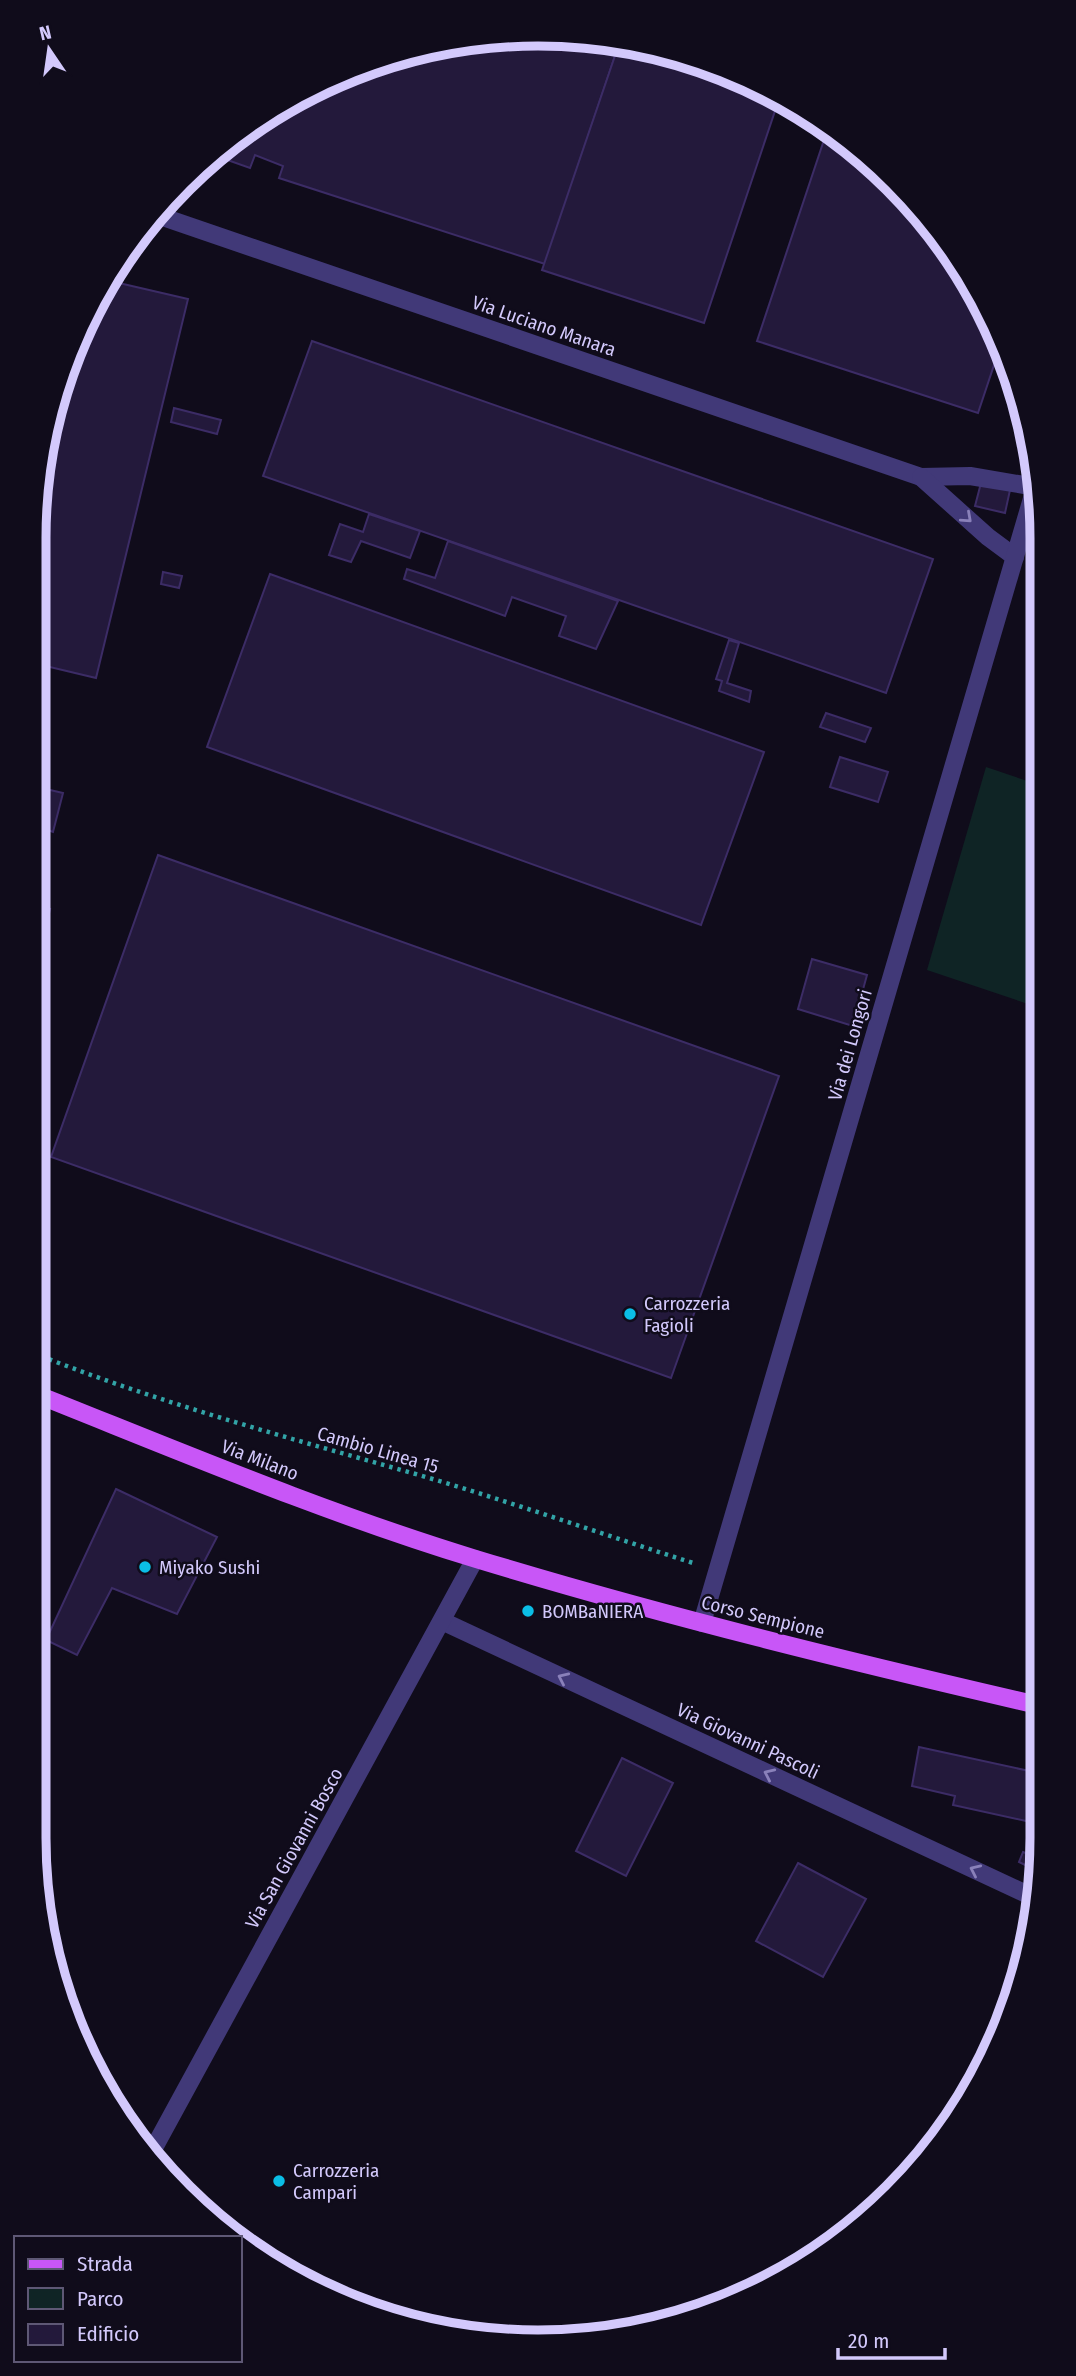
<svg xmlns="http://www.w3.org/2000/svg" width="1076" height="2376" font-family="'Fira Sans Condensed',sans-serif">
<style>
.green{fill:#0f2425}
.building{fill:#23193b;stroke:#3c2c66;stroke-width:2}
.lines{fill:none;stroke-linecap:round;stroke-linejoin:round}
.path{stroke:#32a4a7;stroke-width:4.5;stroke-dasharray:3.5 5;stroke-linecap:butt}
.minor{stroke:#413978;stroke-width:18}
.primary{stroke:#c856f7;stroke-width:18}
.oneway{stroke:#8a81ba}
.poi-dot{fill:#0bbee6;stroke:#100c1b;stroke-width:2.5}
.labels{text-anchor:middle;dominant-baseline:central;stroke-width:5;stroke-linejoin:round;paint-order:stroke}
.street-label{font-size:19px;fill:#d3c9fc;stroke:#100c1b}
.poi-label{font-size:19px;fill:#d3c9fc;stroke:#100c1b;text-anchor:start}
.rim{fill:none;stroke:#d3c9fc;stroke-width:9}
</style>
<rect width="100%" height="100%" fill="#100c1b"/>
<path class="green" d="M986,767L1039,785L1040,1008L927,970Z"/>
<g class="building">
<path d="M538,33L620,41L545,264L279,178L283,166L255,155L250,168L213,155L257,119L344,72L439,43Z"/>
<path d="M620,41L636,43L731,72L779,99L704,323L542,270Z"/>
<path d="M828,128L845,137L938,230L1002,341L978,413L757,341Z"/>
<path d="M106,280L188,299L96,678L33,663V538L43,439L72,345Z"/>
<path d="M312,341L933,559L886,693L263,476Z"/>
<path d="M174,408L221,420L217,434L171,422Z"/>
<path d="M981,483L1010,490L1005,513L975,506Z"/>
<path d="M369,514L420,531L410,558L361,541L351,562L329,555L340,524L363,532Z"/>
<path d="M448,541L618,601L596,649L559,636L566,616L512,597L505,616L404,579L407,569L435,578Z"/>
<path d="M163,572L182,576L179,588L161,584Z"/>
<path d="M270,574L764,752L701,925L207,747Z"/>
<path d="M729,640L739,643L727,683L751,691L749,702L719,691L722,681L716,679Z"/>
<path d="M826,713L871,728L865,742L820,727Z"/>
<path d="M840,757L888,772L878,802L830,787Z"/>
<path d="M33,786L63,793L53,832L48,830L33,889Z"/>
<path d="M158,855L779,1076L671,1378L51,1157Z"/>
<path d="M39,908L50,909L39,959L33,958V934Z"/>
<path d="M812,959L867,975L853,1026L798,1009Z"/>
<path d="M116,1489L217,1537L177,1614L112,1588L77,1655L46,1640Z"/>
<path d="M919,1747L1043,1774L1035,1823L953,1805L955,1796L912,1786Z"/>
<path d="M622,1758L673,1783L626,1876L576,1851Z"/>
<path d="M1023,1852L1041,1859L1039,1872L1019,1862Z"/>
<path d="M798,1863L866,1899L823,1977L756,1941Z"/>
</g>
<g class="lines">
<path class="path" d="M33,1353C159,1403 289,1438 419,1475C511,1502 602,1534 693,1563"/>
<g class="minor">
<path d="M154,214L921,477L970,476L1036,487"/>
<path d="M921,477L988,537L1015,557"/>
<path d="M442,1621L1037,1899"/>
<path d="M702,1623L1038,478"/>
<path d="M149,2157L475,1559"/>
</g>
<path class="primary" d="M33,1393C179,1451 325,1513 476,1559C663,1616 852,1662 1042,1706"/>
</g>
<defs><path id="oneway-chevron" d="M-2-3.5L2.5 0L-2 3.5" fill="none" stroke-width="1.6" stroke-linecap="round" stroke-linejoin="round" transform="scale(1.75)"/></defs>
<g class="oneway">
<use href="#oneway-chevron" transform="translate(967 518) rotate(42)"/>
<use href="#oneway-chevron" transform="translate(563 1678) rotate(-155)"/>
<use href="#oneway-chevron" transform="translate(769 1774) rotate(-155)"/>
<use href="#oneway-chevron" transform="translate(975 1870) rotate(-155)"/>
</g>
<g class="poi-dot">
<circle cx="630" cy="1314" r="7"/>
<circle cx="145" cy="1567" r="7"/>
<circle cx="528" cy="1611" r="7"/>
<circle cx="279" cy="2181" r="7"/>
</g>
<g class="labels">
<g class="street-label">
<text transform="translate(544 326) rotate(19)">Via Luciano Manara</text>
<text transform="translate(850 1045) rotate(-74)">Via dei Longori</text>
<text transform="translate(378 1450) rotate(16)">Cambio Linea 15</text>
<text transform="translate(260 1460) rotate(21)">Via Milano</text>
<text transform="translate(763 1617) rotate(14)">Corso Sempione</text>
<text transform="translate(748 1741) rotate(25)">Via Giovanni Pascoli</text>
<text transform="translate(294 1848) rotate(-61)">Via San Giovanni Bosco</text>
</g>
<g class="poi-label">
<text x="644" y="1303">Carrozzeria<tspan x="644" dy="22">Fagioli</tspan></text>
<text x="159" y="1567">Miyako Sushi</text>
<text x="542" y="1611">BOMBaNIERA</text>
<text x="293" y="2170">Carrozzeria<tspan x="293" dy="22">Campari</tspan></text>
</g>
</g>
<path d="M0 0H1076V2376H0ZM538 46H538A492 492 0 0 1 1030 538V1838A492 492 0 0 1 538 2330H538A492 492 0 0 1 46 1838V538A492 492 0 0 1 538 46Z" fill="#100c1b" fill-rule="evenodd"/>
<path class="rim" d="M538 46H538A492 492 0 0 1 1030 538V1838A492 492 0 0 1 538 2330H538A492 492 0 0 1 46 1838V538A492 492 0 0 1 538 46Z"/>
<rect x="14" y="2236" width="228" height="126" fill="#100c1b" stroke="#5e5875" stroke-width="2"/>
<rect x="28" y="2259" width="35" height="10" fill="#c856f7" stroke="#5e5875" stroke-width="2"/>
<text x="77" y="2271" font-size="21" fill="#d3c9fc">Strada</text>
<rect x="28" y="2288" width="35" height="21" fill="#0f2425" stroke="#5e5875" stroke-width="2"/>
<text x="77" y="2306" font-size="21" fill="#d3c9fc">Parco</text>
<rect x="28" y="2324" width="35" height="21" fill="#23193b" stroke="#5e5875" stroke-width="2"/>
<text x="77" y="2341" font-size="21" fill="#d3c9fc">Edificio</text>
<g transform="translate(49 49) rotate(347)" stroke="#100c1b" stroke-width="5" paint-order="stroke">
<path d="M0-5L12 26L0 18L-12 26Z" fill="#d3c9fc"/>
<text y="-10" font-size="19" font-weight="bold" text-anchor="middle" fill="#d3c9fc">N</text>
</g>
<path d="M838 2348v10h107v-10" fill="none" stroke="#d3c9fc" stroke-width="3.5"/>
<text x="848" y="2348" font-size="21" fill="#d3c9fc" stroke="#100c1b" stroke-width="5" paint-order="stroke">20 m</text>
</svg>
